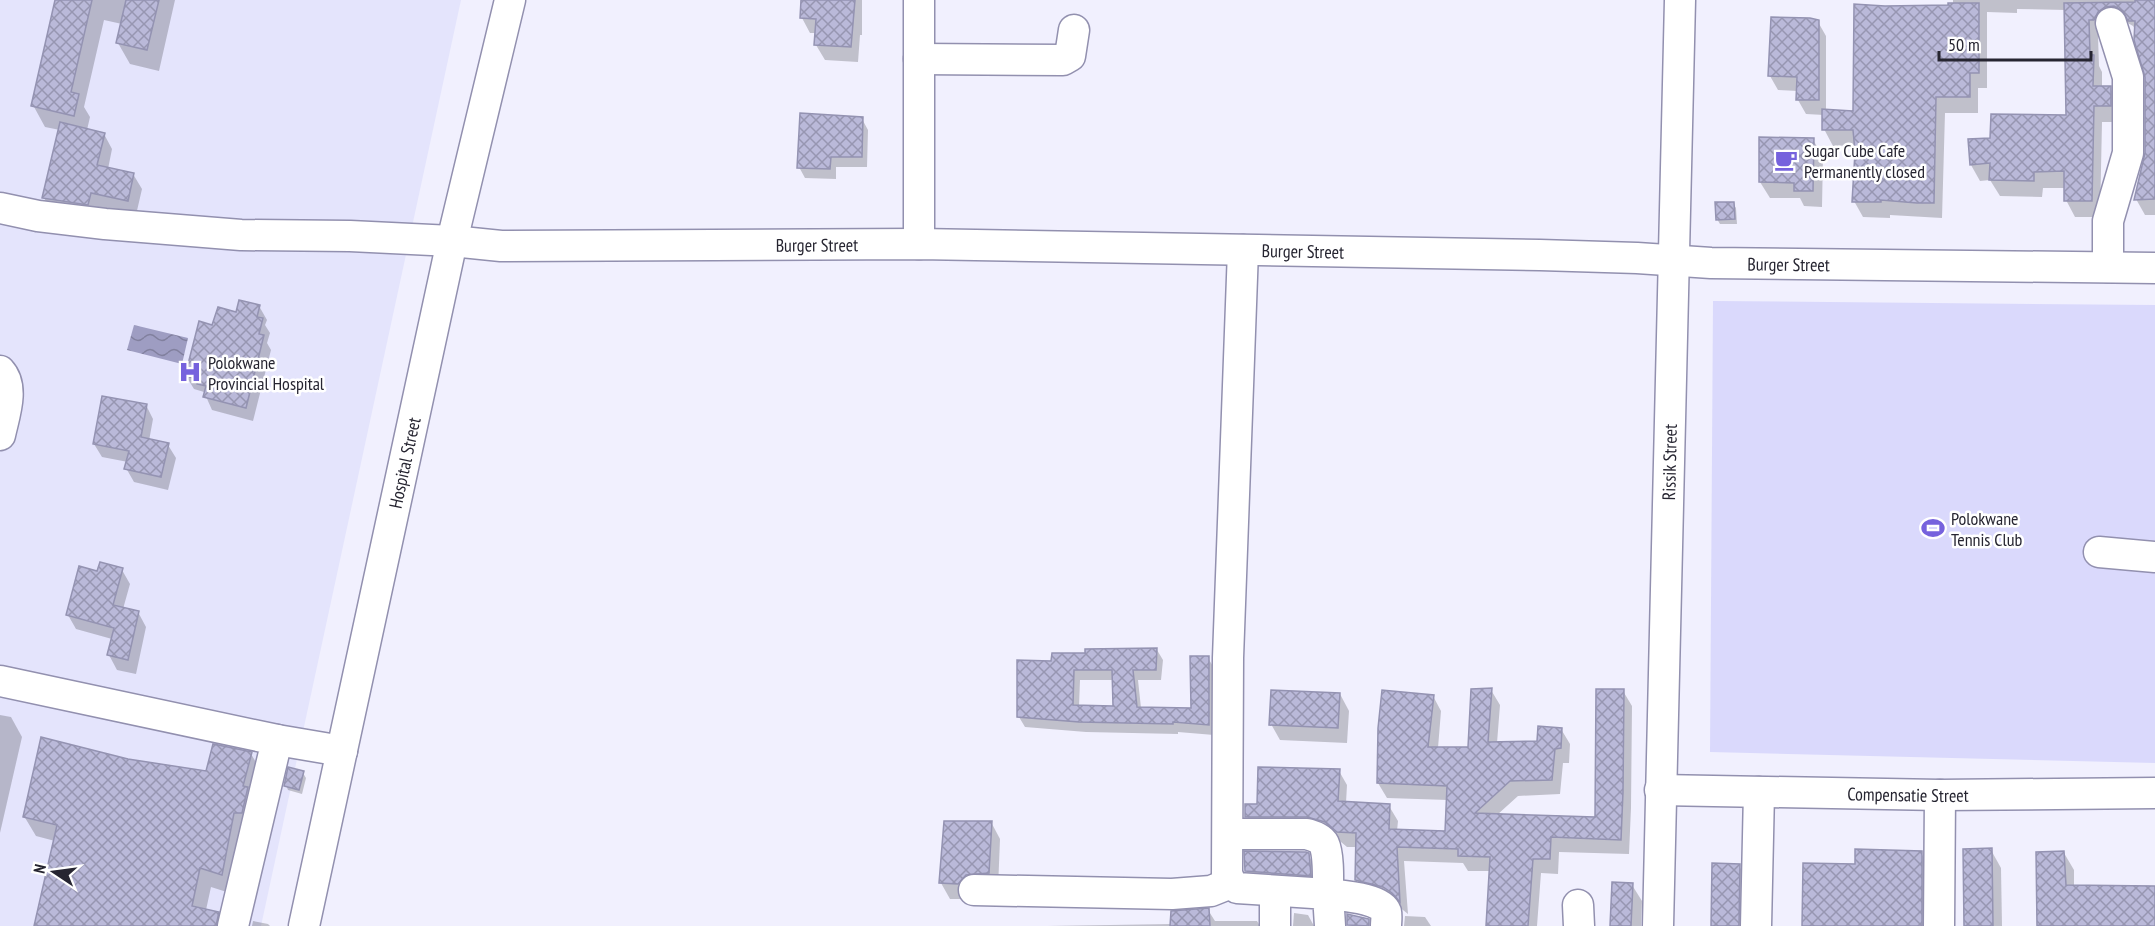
<svg xmlns="http://www.w3.org/2000/svg" width="2155" height="926" font-family="'PT Sans Narrow',sans-serif">
<style>
.built{fill:#e4e4fc}
.pitch{fill:#dad9fc}
.water{fill:url(#water-waves)}
.shadow{fill:#0003;fill-rule:evenodd}
.building{fill:url(#building-cross-hatch);stroke:#9493b2;stroke-width:1.5;fill-rule:evenodd}
.lines{fill:none;stroke-linecap:round;stroke-linejoin:round}
.minor-casing{stroke:#9290af;stroke-width:33}
.minor{stroke:#fff;stroke-width:30}
.labels{text-anchor:middle;dominant-baseline:central;stroke-width:5;stroke-linejoin:round;paint-order:stroke}
.poi-label{font-size:18px;fill:#262531;stroke:#fff;text-anchor:start}
.street-label{font-size:18px;fill:#262531;stroke:#fff}
</style>
<defs>
<pattern id="water-waves" width="16" height="10" patternUnits="userSpaceOnUse" patternTransform="scale(1.5)"><rect width="16" height="10" fill="#9e9dc2"/><path d="M0 5q4-4 8 0t8 0" fill="none" stroke="#81809e"/></pattern>
<pattern id="building-cross-hatch" width="8" height="8" patternUnits="userSpaceOnUse" patternTransform="scale(1.5)"><rect width="8" height="8" fill="#bab9d9"/><path d="M0 0l8 8M0 8l8-8" fill="none" stroke="#9796b1"/></pattern>
</defs>
<rect width="100%" height="100%" fill="#f1f0fe"/>
<path class="built" d="M0,0H461L261,926H0Z"/>
<path class="pitch" d="M1713,301L2155,305V763L1710,752Z"/>
<path class="water" d="M134,325L188,338L182,364L127,350Z"/>
<g class="shadow">
<path d="M57,0H175L159,71L130,64L118,43L122,24L104,20L84,107L90,117L87,130L104,134L112,149L108,169L133,174L142,189L136,215L99,207L96,219L52,213L44,198L60,130L45,127L33,105Z"/>
<path d="M802,0H862V35H860L858,62L825,60L816,45L817,33H810L802,18Z"/>
<path d="M1953,0H2155V215H2145L2136,199L2147,153L2146,72L2136,31L2133,26L2126,22L2103,36H2098L2099,66L2102,72V88H2110L2119,104V122H2102L2100,217H2075L2066,200V188H2043L2042,197L2000,196L1990,180L1980,181L1971,165L1992,139L2067,116L2066,10L2017,9V13L1987,12V88H1978V113H1945L1942,218L1890,215V218L1863,217L1854,201L1856,145L1833,146L1824,129V115L1806,114L1798,100V91L1778,90L1770,76L1818,22L1826,36V111L1855,112L1885,8L1950,6L1953,4Z"/>
<path d="M862,119L868,130L867,167H836V179L805,178L799,167Z"/>
<path d="M1813,140L1823,156L1822,207L1804,206L1800,198H1770L1760,182Z"/>
<path d="M1733,203L1736,208L1737,224H1720L1717,219Z"/>
<path d="M259,306L267,320L265,325L270,333L267,343L271,350L253,421L212,410L204,392L194,389L186,376L214,327Z"/>
<path d="M146,405L153,419L149,441L168,445L176,458L168,490L134,482L126,468L128,462L102,457L94,444Z"/>
<path d="M122,570L130,584L123,609L138,612L146,627L136,674L117,670L109,655L112,639L76,629L68,615L98,573Z"/>
<path d="M1157,650L1163,660L1161,680H1138L1141,708L1192,709L1208,658L1214,668V735L1178,732V734L1086,732L1025,727L1019,717L1053,663ZM1080,680H1114L1115,708L1079,707Z"/>
<path d="M1491,690L1500,705L1497,743L1539,742L1561,729L1570,744L1569,763H1563L1560,794L1518,796L1497,815L1597,818L1623,691L1632,706L1631,808L1629,854L1559,852L1558,874L1541,873L1537,926H1488L1490,871H1468L1463,863L1404,861L1408,914L1393,902L1365,895L1357,880V847H1347L1335,837L1255,831L1247,816L1259,806L1339,771L1347,785L1346,803L1389,806L1398,821L1397,831L1447,833L1448,800L1387,798L1378,783L1433,696L1441,711L1438,748H1469Z"/>
<path d="M1340,694L1349,711L1347,743L1280,740L1271,724Z"/>
<path d="M0,715L11,717L22,737L0,833Z"/>
<path d="M251,754L263,774L233,894L211,887L206,910L218,913L225,926H35L55,841L36,836L24,816L128,760L207,772Z"/>
<path d="M303,773L306,778L302,794L288,790L286,785Z"/>
<path d="M991,822L1000,839L998,889L968,899H950L941,883Z"/>
<path d="M1991,850L2001,868L2002,926H1966Z"/>
<path d="M1921,853L1932,871L1931,926H1804L1856,866Z"/>
<path d="M2064,853L2074,870V887L2155,888V926H2038Z"/>
<path d="M1308,854L1317,871L1319,891L1255,886L1246,870Z"/>
<path d="M1739,866L1749,882L1748,926H1713Z"/>
<path d="M1632,885L1642,901L1641,926H1612Z"/>
<path d="M1208,910L1215,921H1257L1260,926H1047L1172,924Z"/>
<path d="M1294,913L1308,915L1314,926H1293Z"/>
<path d="M1405,916L1425,917L1431,926H1404Z"/>
<path d="M253,921L268,924L270,926H252Z"/>
</g>
<g class="building">
<path d="M55,0H92L71,92L79,94L74,116L31,106Z"/>
<path d="M126,0H159L147,50L116,43Z"/>
<path d="M801,0H855L851,47L814,45L816,19L800,18Z"/>
<path d="M2135,0H2155V199L2134,200L2145,153V77L2134,40L2135,21H2128L2123,11L2114,6L2105,7L2098,12L2094,20H2089L2090,54L2094,55L2093,86H2111V106H2094L2092,201H2064V171L2034,172V181L1989,180L1990,163L1970,165L1968,139L1990,138L1991,114L2066,115L2064,3L2135,2Z"/>
<path d="M1948,3H1979V73H1970V97H1936L1934,203H1917L1881,200V202H1852L1855,152L1853,130H1822V109L1853,111L1854,4L1885,6L1948,5Z"/>
<path d="M1771,17L1810,18L1819,20V100H1796L1797,77L1768,76Z"/>
<path d="M800,113L863,117L862,157H831L830,169L797,168Z"/>
<path d="M60,122L105,133L97,165L134,173L128,201L91,193L88,205L42,198Z"/>
<path d="M1759,137L1814,138L1813,191H1794V183L1759,182Z"/>
<path d="M1715,202H1734L1735,219L1716,220Z"/>
<path d="M239,300L260,305L257,317L263,318L259,334L264,335L246,408L203,397L206,386L197,384L198,379L185,376L199,321L212,325L218,307L236,312Z"/>
<path d="M102,396L147,404L141,437L169,443L161,477L124,469L129,451L93,444Z"/>
<path d="M100,562L123,568L113,605L139,611L128,660L107,655L114,628L66,615L79,566L97,571Z"/>
<path d="M1157,648L1156,670H1133L1137,707L1191,708L1190,656H1209V725L1173,722V724L1079,722L1017,717V660L1051,661L1052,653H1085V649ZM1074,670H1112L1113,706L1073,705Z"/>
<path d="M1492,688L1488,742L1537,741L1538,726L1562,728L1561,748L1555,749L1552,780L1510,781L1475,813L1595,817L1596,689H1624L1623,792L1621,840L1551,837L1550,859H1533L1528,926H1486L1490,857L1458,856V849L1397,847L1400,902L1392,893L1383,887L1355,880L1356,833L1337,832L1325,822L1307,817H1245V804H1257L1258,767L1340,769L1338,801L1390,804L1389,829L1445,831L1447,786L1377,783L1378,728L1382,690L1434,695L1428,747H1468L1471,689Z"/>
<path d="M1271,690L1340,693L1338,728L1269,725Z"/>
<path d="M41,737L128,759L206,771L213,744L252,752L243,786L248,787L242,813H234L222,875L200,868L192,906L219,912L216,926H34L57,825L23,817Z"/>
<path d="M288,767L304,771L299,790L284,786Z"/>
<path d="M944,821H992L989,873L966,875L958,884L939,883Z"/>
<path d="M1992,848L1993,926H1964L1963,849Z"/>
<path d="M1855,849L1922,851V926H1802L1803,863L1855,864Z"/>
<path d="M1244,851L1306,852L1309,853L1311,876L1245,871Z"/>
<path d="M2064,851L2066,885L2155,886V926H2037L2036,852Z"/>
<path d="M1712,863L1740,864L1739,926H1711Z"/>
<path d="M1612,882L1633,883L1631,926H1610Z"/>
<path d="M1209,908L1210,926H1170L1171,911Z"/>
<path d="M1347,914L1369,919V926L1347,925Z"/>
</g>
<g class="lines">
<g class="minor-casing">
<g id="minor">
<path d="M919,0V244"/>
<path d="M919,59L1063,60L1070,56L1074,30"/>
<path id="s1" d="M0,208L38,216L105,224L241,235L350,236L452,241L501,246L919,244L1540,255L1637,258L1711,263L2155,268"/>
<path d="M1243,250L1228,658L1227,874L1231,883L1237,888L1328,894L1330,926"/>
<path d="M2108,267V221L2128,153V77L2111,23"/>
<path d="M0,371C15,387 4,416 0,435"/>
<path d="M2099,552L2155,557"/>
<path d="M0,681L277,740L233,926"/>
<path d="M277,740L342,751"/>
<path id="s2" d="M1660,790L1940,795L2155,793"/>
<path d="M1228,834H1307C1313,836 1321,838 1324,844C1329,855 1328,881 1328,894C1342,896 1381,898 1386,912C1387,916 1386,922 1386,926"/>
<path d="M974,890L1172,894L1211,891L1231,883"/>
<path d="M1578,905L1579,926"/>
<path id="s3" d="M304,926L452,241L510,0"/>
<path d="M1275,926V891"/>
<path id="s4" d="M1658,926L1680,0"/>
<path d="M1756,926L1759,792"/>
<path d="M1939,926L1940,795"/>
</g>
</g>
<use href="#minor" class="minor"/>
</g>
<defs>
<g id="cafe-bare" transform="scale(1.8)"><path d="M-5.5-4.5H6V0H3Q3 3.5 0 3.5H-2.5Q-5.5 3.5-5.5 0ZM3-3.2v2h1.7v-2ZM-6 4.5H4V6H-6Z" fill="#7662dd" stroke="#fff" stroke-width="2.5" paint-order="stroke"/></g>
<g id="hospital-bare" transform="scale(1.8)"><path d="M-5-5h3v3.5h4V-5h3V5h-3V1.5h-4V5h-3Z" fill="#7662dd" stroke="#fff" stroke-width="2.5" paint-order="stroke"/></g>
<g id="stadium-bare" transform="scale(1.8)"><path d="M0-5a6.5 5 0 1 0 0 10a6.5 5 0 1 0 0-10ZM-3.5-1.8h7v3.6h-7Z" fill="#7662dd" stroke="#fff" stroke-width="2.5" paint-order="stroke"/></g>
</defs>
<g fill-rule="evenodd">
<use href="#cafe-bare" x="1786" y="160"/>
<use href="#hospital-bare" x="190" y="372"/>
<use href="#stadium-bare" x="1933" y="528"/>
</g>
<g class="labels">
<g class="poi-label">
<text x="1804" y="150">Sugar Cube Cafe<tspan x="1804" dy="21">Permanently closed</tspan></text>
<text x="208" y="362">Polokwane<tspan x="208" dy="21">Provincial Hospital</tspan></text>
<text x="1951" y="518">Polokwane<tspan x="1951" dy="21">Tennis Club</tspan></text>
</g>
<g class="street-label">
<text stroke="none"><textPath href="#s1" startOffset="819">Burger Street</textPath></text>
<text stroke="none"><textPath href="#s1" startOffset="1305">Burger Street</textPath></text>
<text stroke="none"><textPath href="#s1" startOffset="1791">Burger Street</textPath></text>
<text stroke="none"><textPath href="#s3" startOffset="474">Hospital Street</textPath></text>
<text stroke="none"><textPath href="#s4" startOffset="464">Rissik Street</textPath></text>
<text stroke="none"><textPath href="#s2" startOffset="248">Compensatie Street</textPath></text>
</g>
</g>
<g transform="translate(54 872) rotate(283)" stroke="#ffffff" stroke-width="4.5" paint-order="stroke">
<path d="M0-4.5L10 22L0 15L-10 22Z" fill="#262531"/>
<text y="-9" font-size="16" font-weight="bold" text-anchor="middle" fill="#262531">N</text>
</g>
<path d="M1939 51v9h152v-9" fill="none" stroke="#262531" stroke-width="3"/>
<text x="1948" y="51" font-size="18" fill="#262531" stroke="#ffffff" stroke-width="4.5" paint-order="stroke">50 m</text>
</svg>
